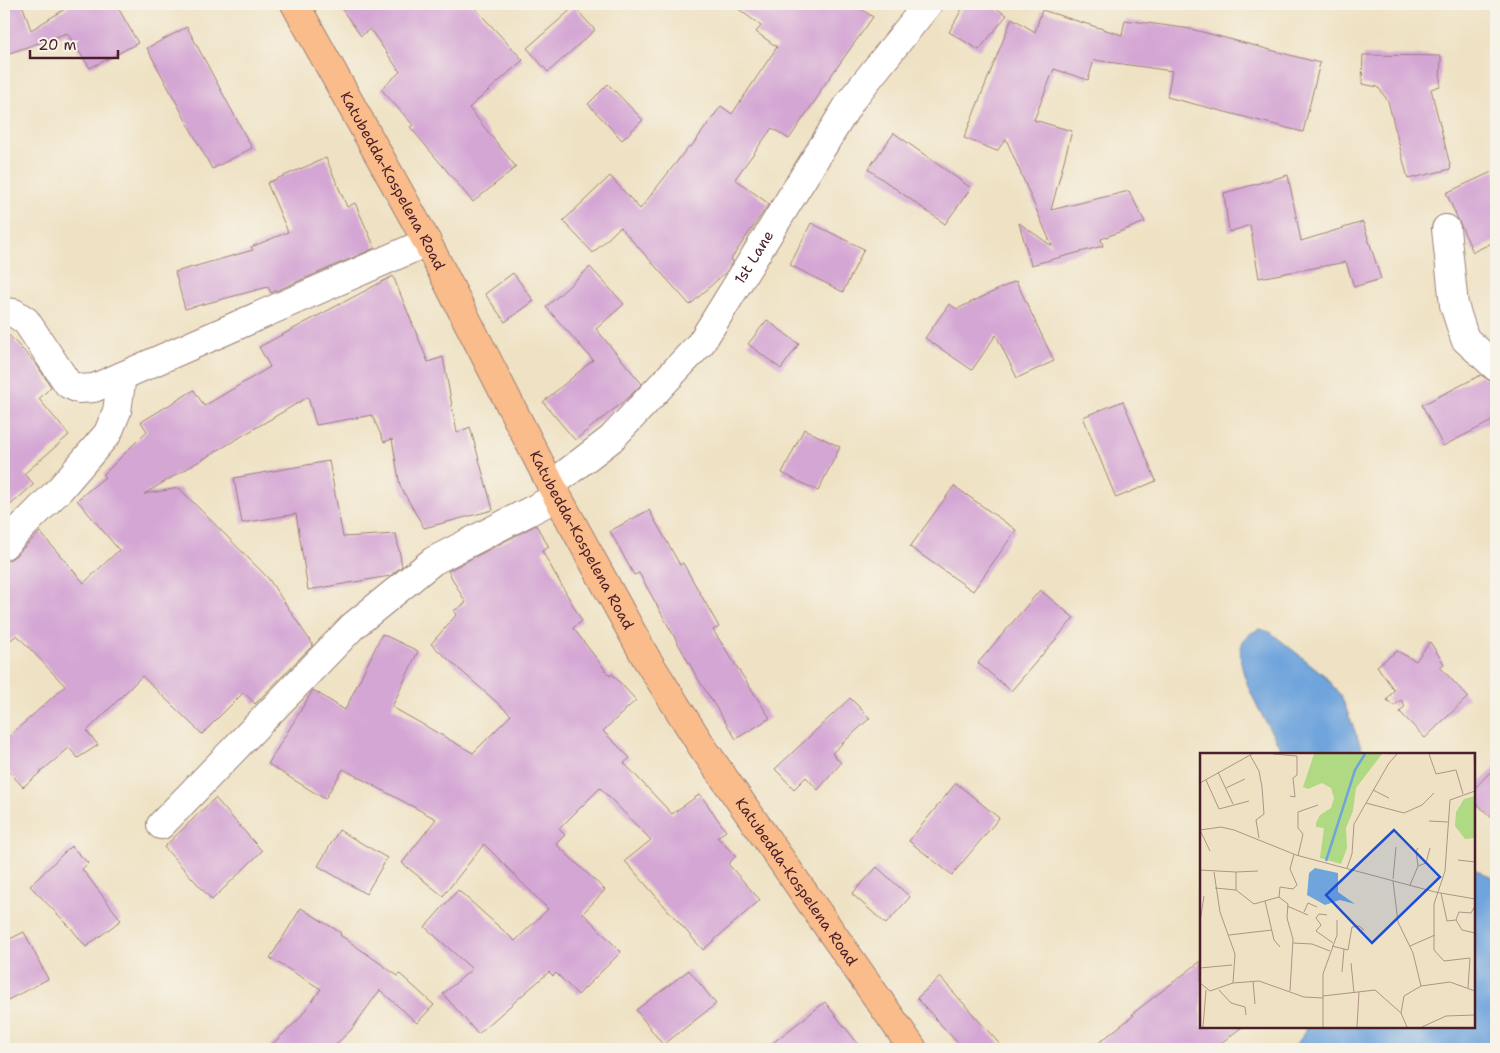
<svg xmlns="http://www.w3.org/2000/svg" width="1500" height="1053" font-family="'Shantell Sans',sans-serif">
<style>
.water{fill:#6fa4dc;stroke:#5c6284}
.building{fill:#d4a6d4}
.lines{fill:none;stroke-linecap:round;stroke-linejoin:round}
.minor-casing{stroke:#9c8078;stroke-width:30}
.major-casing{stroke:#9c8078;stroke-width:30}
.minor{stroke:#fff;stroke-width:28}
.major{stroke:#f9bc8a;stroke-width:28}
.labels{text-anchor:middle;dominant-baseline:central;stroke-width:4;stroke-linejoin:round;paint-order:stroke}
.street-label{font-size:15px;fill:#4a1f2b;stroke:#f7f3e8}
.inset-river{fill:none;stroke:#6fa4dc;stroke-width:2.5}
.inset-road{fill:none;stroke:#ad9487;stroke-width:1}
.view{fill:#1d4ed8;fill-opacity:0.15;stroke:#1d4ed8;stroke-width:2.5}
.inset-edge{fill:none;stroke:#4a1f2b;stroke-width:2.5}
</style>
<rect width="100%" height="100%" fill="#f7f3e8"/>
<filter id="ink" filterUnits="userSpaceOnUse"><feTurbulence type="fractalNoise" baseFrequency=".02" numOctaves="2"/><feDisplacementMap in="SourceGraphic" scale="10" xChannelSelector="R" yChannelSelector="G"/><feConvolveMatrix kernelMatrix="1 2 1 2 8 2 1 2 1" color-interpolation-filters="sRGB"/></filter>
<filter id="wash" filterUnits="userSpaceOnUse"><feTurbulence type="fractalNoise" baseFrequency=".0096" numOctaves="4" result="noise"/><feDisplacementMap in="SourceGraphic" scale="20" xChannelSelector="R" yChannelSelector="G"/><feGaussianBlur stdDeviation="1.12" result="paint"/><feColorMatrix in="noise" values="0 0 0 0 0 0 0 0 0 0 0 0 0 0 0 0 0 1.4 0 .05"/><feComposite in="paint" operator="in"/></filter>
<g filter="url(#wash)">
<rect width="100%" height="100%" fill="#efe2c4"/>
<g class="water">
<path d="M1259,629L1270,632L1323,674L1341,696L1364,754H1284C1271,730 1232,671 1242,644C1245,635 1252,633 1259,629Z"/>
<path d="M1474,869L1496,879V1049H1293L1302,1037L1306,1027H1474Z"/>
</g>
<g id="blocks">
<g class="building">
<path d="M22,4L31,30L73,4H116L138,43L90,68L67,33L4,55V10Z"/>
<path d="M338,4H471L523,60L469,108L516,167L473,202L410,127L413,125L381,89L400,72L370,29L361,36Z"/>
<path d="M732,4H854L873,17L820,91L821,92L789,139L772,128L735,179L769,204L731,259L733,261L727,271L690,305L620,227L593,253L563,221L610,176L640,209L689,146L691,147L721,106L732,114L777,47L756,32L761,26Z"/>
<path d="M965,4H988L1007,15L979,50L949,32Z"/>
<path d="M574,7L595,30L548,72L527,48Z"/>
<path d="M1042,10L1122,35L1125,20L1191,29L1320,63L1303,132L1167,97L1172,71L1094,60L1088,80L1054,69L1034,120L1072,131L1051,210L1129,191L1145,222L1101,239L1103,246L1031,265L1019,223L1052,246L1006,139L997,151L964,138L1012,18L1035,32Z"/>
<path d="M187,27L252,148L212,169L147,48Z"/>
<path d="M1363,55L1441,56L1440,86L1431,89L1451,169L1408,179L1388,101L1378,87L1362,84Z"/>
<path d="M608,84L643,120L622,140L588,104Z"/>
<path d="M894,133L971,188L945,224L868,169Z"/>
<path d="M326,158L347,207L355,203L375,248L271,293L268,287L185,309L175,272L253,250L251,247L288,232L267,183Z"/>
<path d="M1496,170V241L1473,252L1446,193Z"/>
<path d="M1288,175L1301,241L1363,222L1381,279L1354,287L1346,262L1259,278L1250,225L1229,232L1224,193Z"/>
<path d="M811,223L864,249L843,292L790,265Z"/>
<path d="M590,267L624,304L596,329L642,384L628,398L575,440L543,402L593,360L546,307Z"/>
<path d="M513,273L534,301L505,322L485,294Z"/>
<path d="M393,276L428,362L443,357L457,433L470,427L493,510L424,528L400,486L392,439L384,442L372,415L316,425L308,397L144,494L179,488L268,578L313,645L255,704L244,692L202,734L142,676L87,731L98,745L78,758L69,748L23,787L4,766V741L65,686L17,635L4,645V563L15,556L40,532L84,583L119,550L77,500L105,477L103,475L147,431L141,422L194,390L204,406L270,367L259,347Z"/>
<path d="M1016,281L1054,361L1017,378L996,335L972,370L925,338L949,304L957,309Z"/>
<path d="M767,320L799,344L781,369L748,344Z"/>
<path d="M4,330L37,365L51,387L39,399L69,435L24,474L34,484L4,511Z"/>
<path d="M1481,375L1492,382H1496V419L1443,446L1422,405Z"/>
<path d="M1123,401L1156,481L1116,498L1083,417Z"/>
<path d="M804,429L840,447L818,491L782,473Z"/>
<path d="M329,461L343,537L396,534L402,566L390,576L308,590L296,514L242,523L234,478Z"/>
<path d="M954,486L1016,530L973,591L910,547Z"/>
<path d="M649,510L680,565L683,563L719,627L713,630L770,718L736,739L695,674L639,573L634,575L610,531Z"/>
<path d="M536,525L549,547L542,551L582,621L573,628L610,676L612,674L636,700L603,731L630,758L624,763L672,814L700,794L726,831L717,837L736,856L728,864L760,900L703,950L625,861L651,840L600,788L559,829L565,835L556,844L605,890L583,913L621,952L578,995L556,973L553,976L549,972L478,1034L443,994L472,969L425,927L458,890L515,941L548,909L484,844L443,896L402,863L436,819L343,769L325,799L268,764L313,690L345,710L382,634L418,651L392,707L473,753L511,715L431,644L457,614L453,611L466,603L448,571Z"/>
<path d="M1040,590L1074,618L1011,691L978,663Z"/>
<path d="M1430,642L1444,664L1440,667L1468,697L1425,738L1400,712L1405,706L1401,700L1394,706L1387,700L1394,690L1377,666L1397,651L1416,661Z"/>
<path d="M850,698L870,718L832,753L841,763L818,790L806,777L794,789L775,769Z"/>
<path d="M1496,766V822L1474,801V789Z"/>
<path d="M956,783L999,818L952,875L909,841Z"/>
<path d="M215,798L262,851L212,900L164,847Z"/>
<path d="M339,830L387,858L366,894L318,866Z"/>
<path d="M71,846L88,863L82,869L121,920L86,947L71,928L30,886Z"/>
<path d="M877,867L910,897L886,924L852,894Z"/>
<path d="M301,908L341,933L340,935L398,976L400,974L434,1005L417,1023L380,990L351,1030L331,1049H267L298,1020L321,989L270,958Z"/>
<path d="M24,932L48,979L4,1002V942Z"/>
<path d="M1201,961V1027H1242L1213,1049H1091L1134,1015L1132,1014Z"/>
<path d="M689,970L716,1004L663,1045L636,1010Z"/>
<path d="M940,977L1004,1049H963L917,998Z"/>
<path d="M825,1002L862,1049H765Z"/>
</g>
</g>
</g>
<g filter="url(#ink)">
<use href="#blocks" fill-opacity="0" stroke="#9c8078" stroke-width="1"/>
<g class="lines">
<g class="minor-casing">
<g id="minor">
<path d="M1446,229L1454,305L1465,339L1496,367"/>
<path d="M4,312L14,313L26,321L68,384L79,389L94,388L122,376"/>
<path id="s1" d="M551,485L611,439L701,343L852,99L928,4"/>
<path d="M4,545L60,489L108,433L117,411L122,376L427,242"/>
<path d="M161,825L353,626L433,561L557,497"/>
</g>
</g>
<g class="major-casing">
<g id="major">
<path id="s2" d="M295,4L427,242L551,485L646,658L703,748L913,1049"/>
</g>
</g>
<use href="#minor" class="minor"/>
<use href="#major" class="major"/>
</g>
</g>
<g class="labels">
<g class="street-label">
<text stroke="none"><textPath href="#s2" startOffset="202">Katubedda-Kospelena Road</textPath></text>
<text stroke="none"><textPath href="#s1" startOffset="308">1st Lane</textPath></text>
<text stroke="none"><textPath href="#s2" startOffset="608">Katubedda-Kospelena Road</textPath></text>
<text stroke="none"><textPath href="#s2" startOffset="1012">Katubedda-Kospelena Road</textPath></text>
</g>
</g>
<g transform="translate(1200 753)">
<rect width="275" height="275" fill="#efe2c4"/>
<path d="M114,1H182L156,35L153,58L146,75L147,95L141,111L120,105L124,75L116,74V70L120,62L131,55L134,45L131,35L122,30L108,36L103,34ZM275,43V85L265,86L255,73L256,59L264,46Z" fill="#b0d983"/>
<path d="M115,115L138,120V139L155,151L140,147L125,152L107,142L109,120Z" fill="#6fa4dc"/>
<path class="inset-river" d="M126,108L155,17L165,1"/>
<path class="inset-road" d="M73,1L97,3V22L93,25L95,44L90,43M229,1L236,21L256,17L263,41M50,2L59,18L62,34L64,61L56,67L59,85M274,2L275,26M18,19L33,51M6,27L19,56L49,48M0,30L52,1M26,35L45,26M173,37L189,45M166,50L204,60L222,52L234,40M229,68L248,69M0,77L10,98M0,77L21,74L34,77L96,102L235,139L275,146M98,103L103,81L98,75V59L118,52M258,107L275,109M218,113L226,110L230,95M147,115L152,101L154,71L189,10L197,1M0,117L36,119V137M14,119L20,159L35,201L33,230M36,119L58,118M193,126L196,94M193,128L198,169L213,200L221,233L204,243L201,260L207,274M210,132L218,113L216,98L218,95M15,135L36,137L54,151L79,144M241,140L247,168L256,167M65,148L74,187L80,194M87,153L108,162M275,153L271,160L259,159L256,167L262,177L275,180M104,159L108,150L117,154M127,162L119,161L116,165L121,172L116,178L133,190M0,169L4,143M29,182L72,177M93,190L112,191L130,198M132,193L148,197L152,174L159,173L164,177M210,193L235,182M151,210L154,240M0,215L32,212M142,219L144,196M53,228L55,251M0,230L10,238L33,230L59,228L104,244L123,245M221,233L250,229L275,238M268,235L270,205L244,208L234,197V151L245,118L250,47L275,38M19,237L31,250L45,254L46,262M90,238L93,186L87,165L88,151L79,144L80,134L93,136L97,132L90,116L94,101M123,243L175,237L201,260M3,274L6,237M123,274V221L137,182V167M157,274L159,239M222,274L246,263L275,262"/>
<path class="view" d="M194,77L240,124L172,190L126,142Z"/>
<rect width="275" height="275" class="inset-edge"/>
</g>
<rect width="1500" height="1053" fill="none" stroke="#f7f3e8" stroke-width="20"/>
<path d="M30 50v8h88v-8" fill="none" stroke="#4a1f2b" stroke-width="2.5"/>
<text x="38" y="50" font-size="15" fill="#4a1f2b" stroke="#f7f3e8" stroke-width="4" paint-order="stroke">20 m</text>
</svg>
